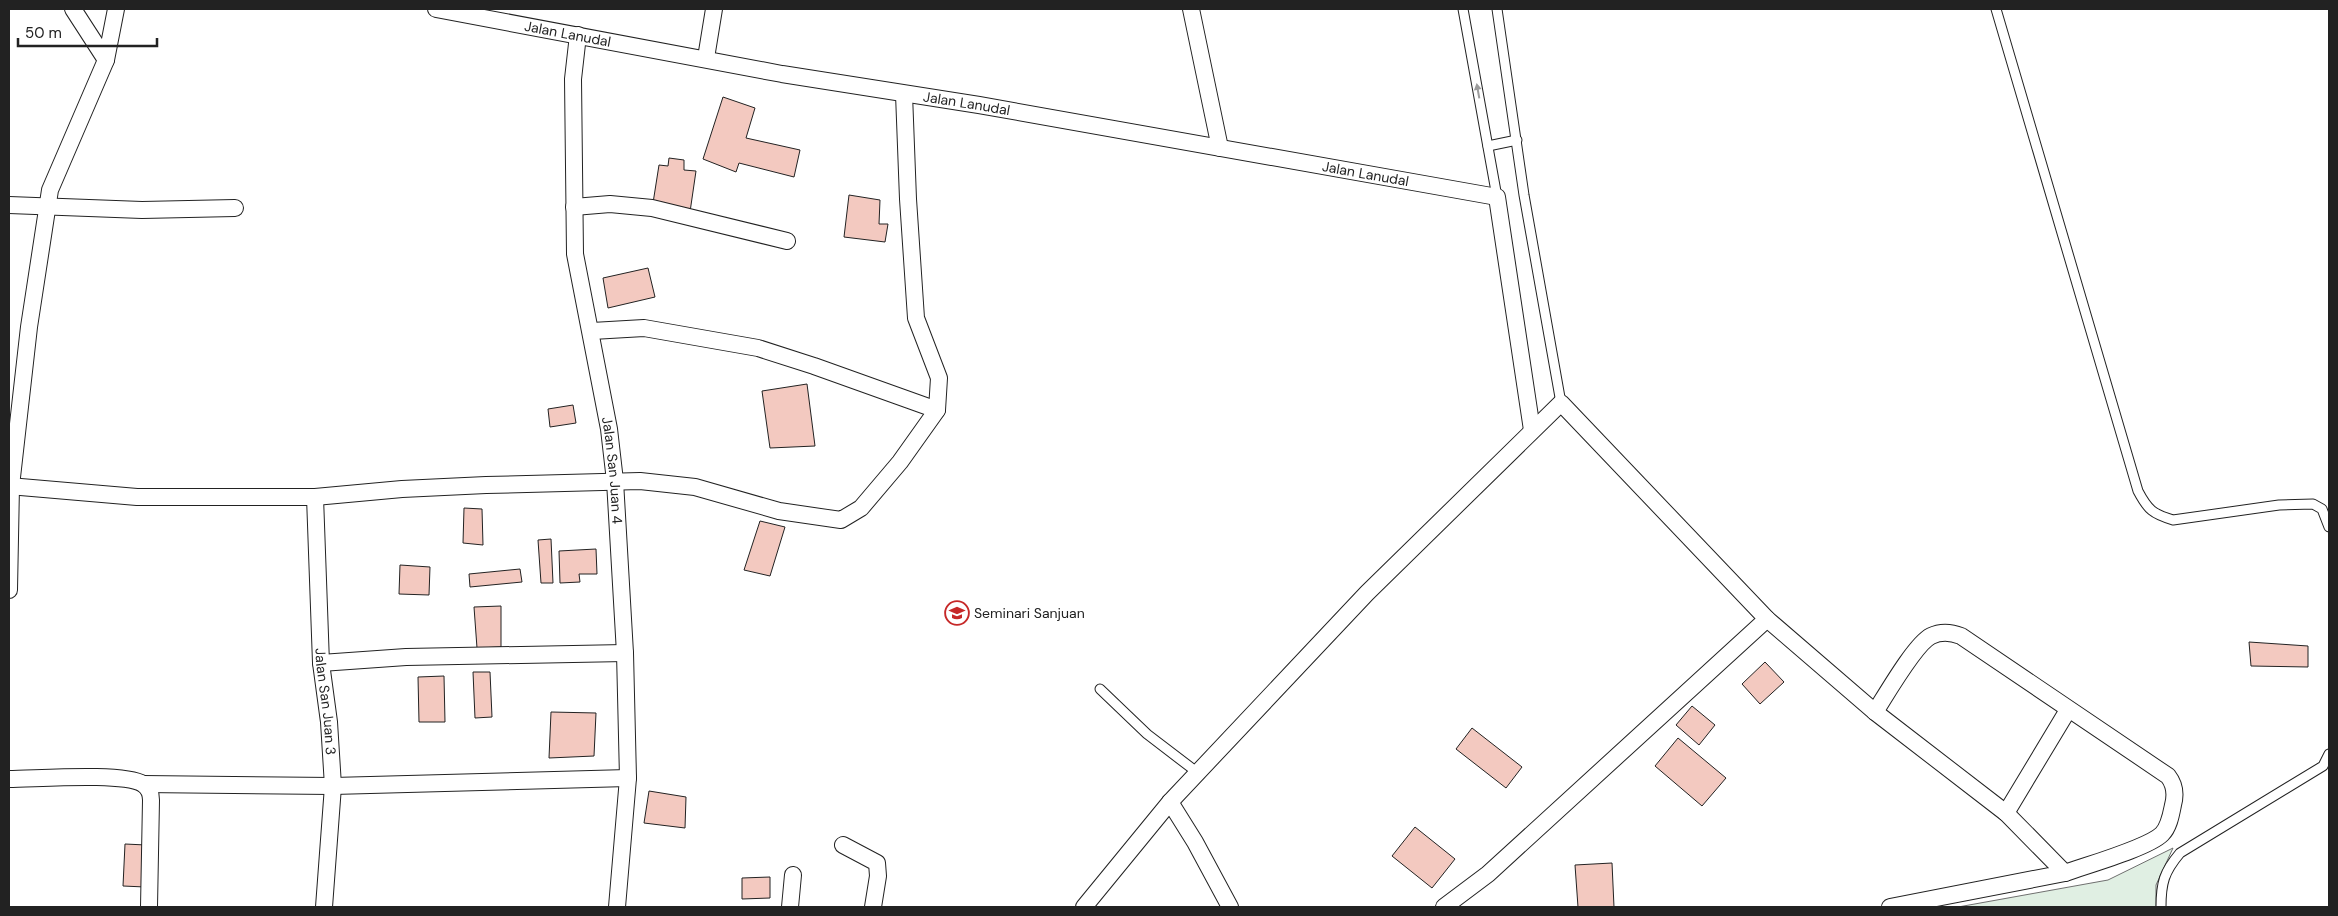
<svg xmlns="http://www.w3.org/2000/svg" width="2338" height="916" font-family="'DM Sans',sans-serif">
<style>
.green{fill:#e0efe3;stroke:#6f6f6f}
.building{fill:#f3c9c0;stroke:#222}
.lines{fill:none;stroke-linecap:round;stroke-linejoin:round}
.lane-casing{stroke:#222;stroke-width:11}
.street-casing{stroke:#222;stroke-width:18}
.lane{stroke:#fff;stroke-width:9}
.street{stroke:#fff;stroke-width:16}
.oneway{fill:#9c9c9c}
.labels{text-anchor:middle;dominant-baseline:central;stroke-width:4;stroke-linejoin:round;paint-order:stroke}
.street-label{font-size:14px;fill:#222;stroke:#fff}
.poi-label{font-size:14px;fill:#222;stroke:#fff;text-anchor:start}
</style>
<rect width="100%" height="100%" fill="#fff"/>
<path class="green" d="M2173,848L2156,885V907H1958L2108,880Z"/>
<g class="building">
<path d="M723,97L755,108L746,138L800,150L794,177L739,163L736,172L703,159Z"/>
<path d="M669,158L684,160V170L696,171L690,212L653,203L659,165L668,166Z"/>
<path d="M849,195L880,200L879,224H888L885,242L844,237Z"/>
<path d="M648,268L655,297L608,308L603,278Z"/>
<path d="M807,384L815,446L770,448L762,391Z"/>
<path d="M573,405L576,423L550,427L548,409Z"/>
<path d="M464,508L482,509L483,545L463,543Z"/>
<path d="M760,521L785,527L770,576L744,570Z"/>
<path d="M551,539L553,583H541L538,540Z"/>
<path d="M596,549L597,574H579L580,582L560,583L559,551Z"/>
<path d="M400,565L430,567L429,595L399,594Z"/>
<path d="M520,569L522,582L470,587L469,574Z"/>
<path d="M501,606V647L477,648L474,607Z"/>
<path d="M2249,642L2308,646V667L2251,666Z"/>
<path d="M1765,662L1784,682L1760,704L1742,684Z"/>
<path d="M473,672H490L492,717L475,718Z"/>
<path d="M444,676L445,722H419L418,677Z"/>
<path d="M1692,706L1715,725L1699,745L1676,725Z"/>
<path d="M551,712L596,713L594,756L549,758Z"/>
<path d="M1472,728L1522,767L1506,788L1456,749Z"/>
<path d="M1678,738L1726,778L1702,806L1655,766Z"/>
<path d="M649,791L686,797L685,828L644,823Z"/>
<path d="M1415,827L1455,859L1432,888L1392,856Z"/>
<path d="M125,844L146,845L145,887L123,886Z"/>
<path d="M1612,863L1614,907H1578L1575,865Z"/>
<path d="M770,877V898L742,899V878Z"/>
</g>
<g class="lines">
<g class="lane-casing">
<g id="lane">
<path d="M1463,9L1497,197"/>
<path d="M1497,9L1524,195L1561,403"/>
<path d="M1996,9L2138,491C2148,510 2153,514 2173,520L2279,505L2313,504L2322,509L2329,527"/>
<path d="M1488,146L1517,140"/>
<path d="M1100,689L1147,734L1198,773"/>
<path d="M2161,907C2161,883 2164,872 2180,853L2323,766L2329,754"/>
</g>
</g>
<g class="street-casing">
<g id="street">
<path d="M73,9L106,60"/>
<path id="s1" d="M436,9L782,74L979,105L1497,197L1532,430"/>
<path d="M1191,9L1220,148"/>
<path id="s2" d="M578,35L573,79L575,254L609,429L615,481L625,653L628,778L617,907"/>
<path d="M706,58L714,9"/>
<path d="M9,205L142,210L235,208"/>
<path d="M574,207L610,204L652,208L787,241"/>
<path d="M592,331L644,328L758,348L814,366L937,410"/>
<path d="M9,486L137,497H315L402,489L486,485L640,481L695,487L779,511L841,520L861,508L900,462L937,410L939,378L916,318L908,199L904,94"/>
<path id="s3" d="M315,497L321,663L329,722L333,786L324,907"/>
<path d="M9,590L11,486L29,327L50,190L106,60L116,9"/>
<path d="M321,663L406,657L625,653"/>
<path d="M1875,712C1886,695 1915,644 1931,636C1941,631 1951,632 1961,636L2168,776C2175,785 2176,794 2173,805C2171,815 2169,827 2162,834C2148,848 2087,865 2065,873"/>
<path d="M9,779C36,779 123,772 143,784C149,788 151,794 151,800L149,907"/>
<path d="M143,784L333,786L628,778"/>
<path d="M1170,802L1195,842L1230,907"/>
<path d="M2006,813L2068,710"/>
<path d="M843,845L877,863L878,876L873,907"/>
<path d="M790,907L793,875"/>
<path d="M1084,907L1170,802L1367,593L1561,403L1767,619L1875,712L2006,813L2065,873L1890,907"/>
<path d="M1444,907L1488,874L1767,619"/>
</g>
</g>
<use href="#lane" class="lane"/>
<use href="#street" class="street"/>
</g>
<defs><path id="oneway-solid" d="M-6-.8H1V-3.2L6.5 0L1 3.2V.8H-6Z" transform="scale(1.25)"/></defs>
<use class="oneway" href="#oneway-solid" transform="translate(1478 91) rotate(-100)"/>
<defs>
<g id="university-ring" transform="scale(1.25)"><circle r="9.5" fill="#fff" stroke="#c62828" stroke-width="1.5"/><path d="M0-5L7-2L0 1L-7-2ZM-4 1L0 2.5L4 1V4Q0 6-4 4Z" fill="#c62828"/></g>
</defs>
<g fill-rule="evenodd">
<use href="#university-ring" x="957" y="613"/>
</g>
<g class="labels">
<g class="street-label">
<text stroke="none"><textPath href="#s1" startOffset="134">Jalan Lanudal</textPath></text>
<text stroke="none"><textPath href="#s1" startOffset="539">Jalan Lanudal</textPath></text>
<text stroke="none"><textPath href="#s1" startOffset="944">Jalan Lanudal</textPath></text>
<text stroke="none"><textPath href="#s2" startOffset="439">Jalan San Juan 4</textPath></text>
<text stroke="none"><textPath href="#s3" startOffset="205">Jalan San Juan 3</textPath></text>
</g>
<g class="poi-label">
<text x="974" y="613">Seminari Sanjuan</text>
</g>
</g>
<rect width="2338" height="916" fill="none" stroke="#222222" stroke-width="20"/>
<path d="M18 38v8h139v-8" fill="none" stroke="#222222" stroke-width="2.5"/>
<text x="25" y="38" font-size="15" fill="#222222" stroke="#ffffff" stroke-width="4" paint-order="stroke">50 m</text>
</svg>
